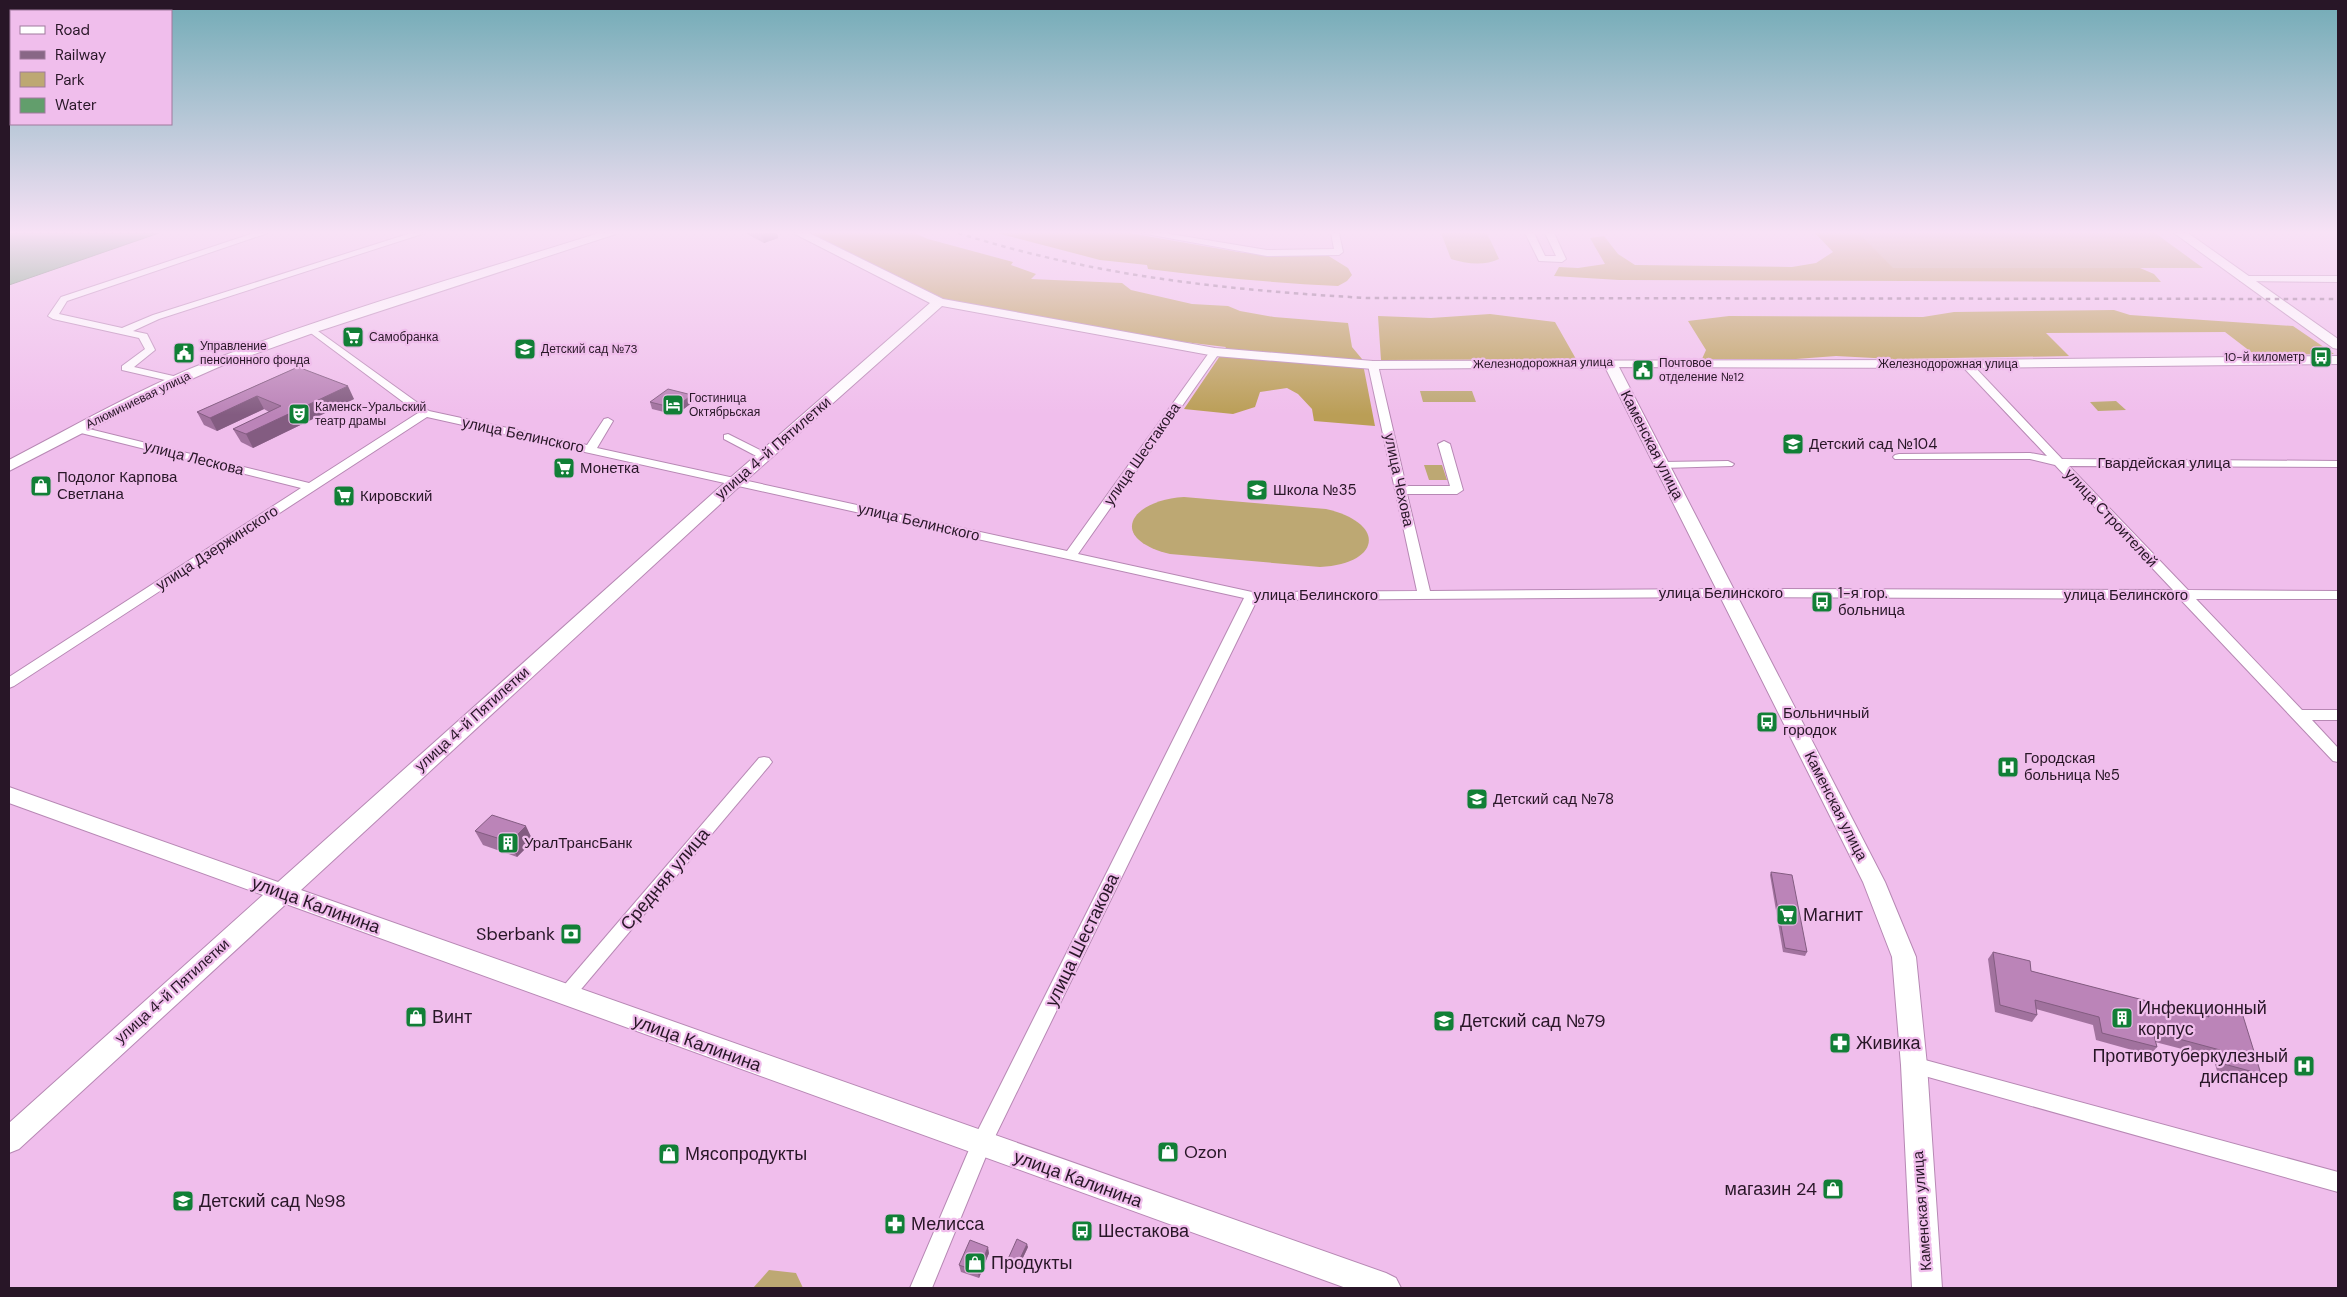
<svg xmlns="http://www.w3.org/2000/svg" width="2347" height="1297" font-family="'DM Sans',sans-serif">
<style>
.green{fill:#bda873}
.forest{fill:#ba9e56}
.water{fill:#629e6c;stroke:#517557}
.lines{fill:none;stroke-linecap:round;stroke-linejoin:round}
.street-casing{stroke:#b788b4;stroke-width:2}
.secondary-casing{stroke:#b788b4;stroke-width:2}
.street{fill:#fff;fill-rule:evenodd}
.secondary{fill:#fff;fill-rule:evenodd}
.rail{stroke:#886786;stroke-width:2.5;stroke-dasharray:4.5 4.5;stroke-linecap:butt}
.wall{fill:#a1729e}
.shaded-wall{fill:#835c81}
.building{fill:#bb84b8;stroke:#835c81}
.labels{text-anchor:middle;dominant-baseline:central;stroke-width:4.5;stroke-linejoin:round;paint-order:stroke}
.far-poi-label{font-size:12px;fill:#281627;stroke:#f0beec;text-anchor:start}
.far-street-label{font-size:12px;fill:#281627;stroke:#f0beec}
.street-label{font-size:15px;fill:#281627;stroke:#f0beec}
.poi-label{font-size:15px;fill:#281627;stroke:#f0beec;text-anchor:start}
.near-street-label{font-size:18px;fill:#281627;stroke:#f0beec}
.near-poi-label{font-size:18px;fill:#281627;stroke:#f0beec;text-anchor:start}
</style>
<rect width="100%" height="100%" fill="#f0beec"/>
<g class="green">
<path d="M1441,233H1487L1499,259C1485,266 1466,264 1451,259Z"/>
<path d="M1859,233H2155L2203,268H1892Z"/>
<path d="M1420,391H1472L1476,402H1423Z"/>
<path d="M2116,401L2126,410L2098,411L2090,402Z"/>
<path d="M1424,465H1442L1447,480H1429Z"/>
<path d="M1184,497L1326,509C1387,523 1381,564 1320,567L1170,554C1106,538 1131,500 1184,497Z"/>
<path d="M769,1270L796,1273L803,1288H753Z"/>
</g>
<g class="forest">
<path d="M807,233H914L928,239L1013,262L1011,265L1036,274L1031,279L1122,283L1131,290L1192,304L1228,306L1240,311L1274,317L1348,323L1352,347L1362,359L1375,426L1314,421L1312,409L1298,394L1287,388L1260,392L1255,407L1233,414L1184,409L1226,347L1176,341L942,300Z"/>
<path d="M997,233H1129L1244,253L1327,255L1348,268L1352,275L1347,281L1338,286C1274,283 1212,277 1148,269L1147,265L1100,260Z"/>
<path d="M1815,233H1859L1893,268H2140L2154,274L2161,282L1619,280L1554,276L1559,267L1578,268L1605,264L1590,238L1604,236L1618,254L1635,265L1792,267L1816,263L1833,252Z"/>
<path d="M2114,310L2130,315L2293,326L2334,354L2255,355L2225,332L2046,333L2069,356L1893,359L1836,356L1796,359H1702L1706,350L1688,321L1729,316L1923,317L1954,312Z"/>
<path d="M1490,314L1555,322L1576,359L1381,360L1378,316L1431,318Z"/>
</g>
<path class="water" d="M9,233H159L9,285Z"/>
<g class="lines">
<g class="street-casing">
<g id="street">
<path d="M254,233H268L67,301L59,314L122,328L153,315L411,233H425L159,319L133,331L147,334L155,350L134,367L182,378L183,380L178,383L122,370V366L145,349L139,338L53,319L48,316L61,297Z"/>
<path d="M1141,233H1164L1267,250L1334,249L1331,233H1339L1343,252L1339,255L1267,256Z"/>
<path d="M1525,233H1534L1545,256H1556L1545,233H1554L1566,259L1562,262L1539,261Z"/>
<path d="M2243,276H2338V282L2240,281V277Z"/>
<path d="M311,326L429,411L587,445L604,419L608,418L613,421L597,448L1067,551L1211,350H1219L1220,352L1078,554L1252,592L1417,591L1368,365L1373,362L1378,365L1406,486H1450L1438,444L1444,441L1450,444L1463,490L1457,494H1407L1430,591L1727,589L2173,590L2055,465L2030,459H1895L1893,457L1895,455L1899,454L2030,453L2047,456L1962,366V362H1970L2062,459L2338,461V467L2069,466L2188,590L2338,591V599H2196L2302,710H2338V720H2312L2338,748V762L2333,761L2180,599L1727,597L1257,600L989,1149L932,1288H910L974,1138L1244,598L427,417L14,686L9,688V677L301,488L73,431V427L77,426L309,483L418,413L308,331V327Z"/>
<path d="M728,434L768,454L770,456L764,459L760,458L724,439V435Z"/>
<path d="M1728,461L1734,464L1732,466L1662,468L1656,465L1662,462Z"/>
<path d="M764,757L769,758L772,762L769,766L572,1000L566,1003L560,1000L557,995L560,990L759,758Z"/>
<path d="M1914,1057L2338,1172V1192L1914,1073L1907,1071L1905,1065L1907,1059Z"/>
</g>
</g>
<g class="secondary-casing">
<g id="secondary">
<path d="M599,233H619L316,332L221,366L160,393L9,471V460C76,425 142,387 212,360C338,311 470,274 599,233Z"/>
<path d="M793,233H809L943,299L1215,348L1373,361L1966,360L2338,356V364L1966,368L1619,367L1885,882L1916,957L1927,1065L1942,1288H1912L1901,1065L1892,957L1863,882L1605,367L1373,369L1215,356L942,306L742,484L301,890L1386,1273L1396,1278L1401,1288H1346L286,904L19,1149L9,1153V1123L263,895L9,803V787L278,882L730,478L930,303Z"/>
<path d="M2174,233H2188L2338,339V349L2333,348Z"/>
</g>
</g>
<use href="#street" class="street"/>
<use href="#secondary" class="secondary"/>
<path class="rail" d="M958,233C1094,276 1225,290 1367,298L2338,299"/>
</g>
<g class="wall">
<path d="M745,233H777L778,238L764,243Z"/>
<path d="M298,367L354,399L253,448L241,442L233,429L269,412L264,409L217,431L204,425L197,412Z"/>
<path d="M694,401L676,415L652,409L650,402Z"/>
<path d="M475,831L533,841L517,857L483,845Z"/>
<path d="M1771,872L1807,952L1805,956L1783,952L1770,875Z"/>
<path d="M1993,952L2031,971L2200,1015L2199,1013L2206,1006L2261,1074L2253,1081L2217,1071L2213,1057L2155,1042L2157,1047L2150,1055L2096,1040L2093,1025L2036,1009L2037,1015L2032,1022L1995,1012L1988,959Z"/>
<path d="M1028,1247L1019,1266L1009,1262L1008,1259Z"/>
<path d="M989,1253L979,1278L961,1272L959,1265Z"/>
</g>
<g class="shaded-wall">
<path d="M766,233H777L778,238L764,243L762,235Z"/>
<path d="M348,386L354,399L253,448L246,434Z"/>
<path d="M692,395L694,401L676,415L674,408Z"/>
<path d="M257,396L264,409L217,431L210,418Z"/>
<path d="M526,826L533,841L517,857L510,842Z"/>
<path d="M1027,1244L1028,1247L1019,1266L1018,1263Z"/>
<path d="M988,1247L989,1253L979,1278L978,1272Z"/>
</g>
<g class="building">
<path d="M298,367L348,386L246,434L233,429L281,406L257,396L210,418L197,412Z"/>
<path d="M668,389L692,395L674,408L650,402Z"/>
<path d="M492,815L526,826L510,842L475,831Z"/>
<path d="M1771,872L1792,875L1807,952L1785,948Z"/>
<path d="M1993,952L2030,961L2031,971L2209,1017L2206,1006L2243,1016L2261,1074L2224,1064L2220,1050L2153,1032L2157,1047L2102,1033L2099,1017L2035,1000L2037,1015L2000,1005Z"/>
<path d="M1017,1239L1027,1244L1018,1263L1008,1259Z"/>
<path d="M970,1240L988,1247L978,1272L959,1265Z"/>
</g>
<linearGradient id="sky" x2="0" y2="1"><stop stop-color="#72abb6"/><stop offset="0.56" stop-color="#f8e2f6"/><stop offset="1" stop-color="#f8e2f6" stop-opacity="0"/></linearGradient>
<rect width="2347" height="415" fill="url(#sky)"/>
<defs>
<g id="supermarket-square" transform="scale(1.125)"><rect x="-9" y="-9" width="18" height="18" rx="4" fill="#117f36" stroke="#f0beec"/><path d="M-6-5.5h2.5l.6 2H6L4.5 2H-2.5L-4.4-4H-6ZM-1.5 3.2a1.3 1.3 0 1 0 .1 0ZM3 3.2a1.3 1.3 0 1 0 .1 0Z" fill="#fff"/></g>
<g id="school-square" transform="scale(1.125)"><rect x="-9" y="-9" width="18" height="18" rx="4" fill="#117f36" stroke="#f0beec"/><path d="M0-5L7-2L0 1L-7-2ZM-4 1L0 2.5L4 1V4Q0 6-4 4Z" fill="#fff"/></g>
<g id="civic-square" transform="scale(1.125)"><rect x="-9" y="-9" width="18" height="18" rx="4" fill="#117f36" stroke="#f0beec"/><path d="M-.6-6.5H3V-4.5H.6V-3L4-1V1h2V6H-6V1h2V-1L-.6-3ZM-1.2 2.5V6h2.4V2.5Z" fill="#fff"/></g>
<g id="bus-square" transform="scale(1.125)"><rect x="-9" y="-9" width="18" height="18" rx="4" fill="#117f36" stroke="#f0beec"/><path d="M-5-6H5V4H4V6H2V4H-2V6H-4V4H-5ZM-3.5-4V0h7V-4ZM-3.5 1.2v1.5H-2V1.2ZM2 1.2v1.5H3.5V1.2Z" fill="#fff"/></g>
<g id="hotel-square" transform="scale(1.125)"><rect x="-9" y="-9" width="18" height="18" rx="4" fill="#117f36" stroke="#f0beec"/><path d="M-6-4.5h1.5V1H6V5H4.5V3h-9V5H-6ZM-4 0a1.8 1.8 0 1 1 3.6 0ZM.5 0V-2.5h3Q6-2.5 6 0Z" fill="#fff"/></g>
<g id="theatre-square" transform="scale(1.125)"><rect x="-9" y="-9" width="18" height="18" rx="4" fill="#117f36" stroke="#f0beec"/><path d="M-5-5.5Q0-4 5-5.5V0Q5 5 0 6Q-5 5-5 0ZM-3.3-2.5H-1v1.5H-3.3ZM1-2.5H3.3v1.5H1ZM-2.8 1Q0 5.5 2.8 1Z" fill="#fff"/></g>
<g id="shop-square" transform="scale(1.125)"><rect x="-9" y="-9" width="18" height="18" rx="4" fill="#117f36" stroke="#f0beec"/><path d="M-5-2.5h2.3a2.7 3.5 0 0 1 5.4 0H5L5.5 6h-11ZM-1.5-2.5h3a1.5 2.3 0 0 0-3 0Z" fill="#fff"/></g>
<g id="hospital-square" transform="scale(1.125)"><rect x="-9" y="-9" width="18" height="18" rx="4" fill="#117f36" stroke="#f0beec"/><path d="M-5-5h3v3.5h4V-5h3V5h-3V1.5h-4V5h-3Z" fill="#fff"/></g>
<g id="building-square" transform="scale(1.125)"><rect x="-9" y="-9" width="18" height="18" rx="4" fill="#117f36" stroke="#f0beec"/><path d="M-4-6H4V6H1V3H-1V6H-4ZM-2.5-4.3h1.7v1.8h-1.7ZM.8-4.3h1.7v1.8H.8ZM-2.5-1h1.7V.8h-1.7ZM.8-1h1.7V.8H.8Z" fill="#fff"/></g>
<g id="bank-square" transform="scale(1.125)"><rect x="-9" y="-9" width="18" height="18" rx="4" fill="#117f36" stroke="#f0beec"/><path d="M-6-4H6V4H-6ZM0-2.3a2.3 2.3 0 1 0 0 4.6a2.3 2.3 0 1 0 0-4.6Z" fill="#fff"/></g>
<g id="pharmacy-square" transform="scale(1.125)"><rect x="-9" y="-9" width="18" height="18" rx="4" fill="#117f36" stroke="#f0beec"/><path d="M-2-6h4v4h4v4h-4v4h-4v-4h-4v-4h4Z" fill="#fff"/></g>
</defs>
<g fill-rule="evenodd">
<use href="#supermarket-square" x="353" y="337"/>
<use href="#school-square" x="525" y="349"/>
<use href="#civic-square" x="184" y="353"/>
<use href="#bus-square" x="2321" y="357"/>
<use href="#civic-square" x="1643" y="370"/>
<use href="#hotel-square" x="673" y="405"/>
<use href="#theatre-square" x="299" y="414"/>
<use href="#school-square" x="1793" y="444"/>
<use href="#supermarket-square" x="564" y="468"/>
<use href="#shop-square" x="41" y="486"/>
<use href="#school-square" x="1257" y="490"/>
<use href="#supermarket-square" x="344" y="496"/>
<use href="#bus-square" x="1822" y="602"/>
<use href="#bus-square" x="1767" y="722"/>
<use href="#hospital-square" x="2008" y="767"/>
<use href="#school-square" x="1477" y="799"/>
<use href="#building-square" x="508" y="843"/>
<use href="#supermarket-square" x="1787" y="915"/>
<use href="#bank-square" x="571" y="934"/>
<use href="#shop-square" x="416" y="1017"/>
<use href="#building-square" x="2122" y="1018"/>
<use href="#school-square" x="1444" y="1021"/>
<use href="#pharmacy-square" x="1840" y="1043"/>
<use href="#hospital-square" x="2304" y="1066"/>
<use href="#shop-square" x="1168" y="1152"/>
<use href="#shop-square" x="669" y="1154"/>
<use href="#shop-square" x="1833" y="1189"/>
<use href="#school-square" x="183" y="1201"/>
<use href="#pharmacy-square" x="895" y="1224"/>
<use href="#bus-square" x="1082" y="1231"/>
<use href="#shop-square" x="975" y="1263"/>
</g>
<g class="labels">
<g class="far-poi-label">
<text x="369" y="337">Самобранка</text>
<text x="200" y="346">Управление<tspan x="200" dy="14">пенсионного фонда</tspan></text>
<text x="541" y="349">Детский сад №73</text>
<text x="2305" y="357" text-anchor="end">10-й километр</text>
<text x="1659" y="363">Почтовое<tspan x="1659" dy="14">отделение №12</tspan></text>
<text x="689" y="398">Гостиница<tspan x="689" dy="14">Октябрьская</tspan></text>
<text x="315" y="407">Каменск-Уральский<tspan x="315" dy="14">театр драмы</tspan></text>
</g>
<g class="far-street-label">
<text transform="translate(1543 363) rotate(-1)">Железнодорожная улица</text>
<text x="1948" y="364">Железнодорожная улица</text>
<text transform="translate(138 400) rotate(-26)">Алюминиевая улица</text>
</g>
<g class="street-label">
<text transform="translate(523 435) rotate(12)">улица Белинского</text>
<text transform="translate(1652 445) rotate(63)">Каменская улица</text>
<text transform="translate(773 448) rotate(-41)">улица 4-й Пятилетки</text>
<text transform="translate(1142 454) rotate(-55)">улица Шестакова</text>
<text transform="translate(194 458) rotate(14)">улица Лескова</text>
<text x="2164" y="463">Гвардейская улица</text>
<text transform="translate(1399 480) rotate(78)">улица Чехова</text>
<text transform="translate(2111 518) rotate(47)">улица Строителей</text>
<text transform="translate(919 522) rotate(13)">улица Белинского</text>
<text transform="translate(217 548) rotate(-33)">улица Дзержинского</text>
<text x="1721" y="593">улица Белинского</text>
<text x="1316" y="595">улица Белинского</text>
<text x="2126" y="595">улица Белинского</text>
<text transform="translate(472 719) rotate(-42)">улица 4-й Пятилетки</text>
<text transform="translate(1836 806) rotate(63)">Каменская улица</text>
<text transform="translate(172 991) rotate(-42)">улица 4-й Пятилетки</text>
<text transform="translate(1922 1211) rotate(-94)">Каменская улица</text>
</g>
<g class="poi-label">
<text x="1809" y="444">Детский сад №104</text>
<text x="580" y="468">Монетка</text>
<text x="57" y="477">Подолог Карпова<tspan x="57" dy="17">Светлана</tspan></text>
<text x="1273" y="490">Школа №35</text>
<text x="360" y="496">Кировский</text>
<text x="1838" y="593">1-я гор.<tspan x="1838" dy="17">больница</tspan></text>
<text x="1783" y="713">Больничный<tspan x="1783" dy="17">городок</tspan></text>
<text x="2024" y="758">Городская<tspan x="2024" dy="17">больница №5</tspan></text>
<text x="1493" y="799">Детский сад №78</text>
<text x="524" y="843">УралТрансБанк</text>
</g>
<g class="near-street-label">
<text transform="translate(665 879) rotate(-50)">Средняя улица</text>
<text transform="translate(316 905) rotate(20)">улица Калинина</text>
<text transform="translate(1082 940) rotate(-64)">улица Шестакова</text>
<text transform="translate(697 1043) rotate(20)">улица Калинина</text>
<text transform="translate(1078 1179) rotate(20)">улица Калинина</text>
</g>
<g class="near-poi-label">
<text x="1803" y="915">Магнит</text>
<text x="555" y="934" text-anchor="end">Sberbank</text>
<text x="2138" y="1008">Инфекционный<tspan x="2138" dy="21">корпус</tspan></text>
<text x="432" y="1017">Винт</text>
<text x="1460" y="1021">Детский сад №79</text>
<text x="1856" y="1043">Живика</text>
<text x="2288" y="1056" text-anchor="end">Противотуберкулезный<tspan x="2288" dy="21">диспансер</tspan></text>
<text x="1184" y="1152">Ozon</text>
<text x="685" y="1154">Мясопродукты</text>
<text x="1817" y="1189" text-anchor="end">магазин 24</text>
<text x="199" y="1201">Детский сад №98</text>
<text x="911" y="1224">Мелисса</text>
<text x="1098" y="1231">Шестакова</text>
<text x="991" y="1263">Продукты</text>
</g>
</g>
<rect width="2347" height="1297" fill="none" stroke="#281627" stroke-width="20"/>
<rect x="10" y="10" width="162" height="115" fill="#f0beec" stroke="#a07b9d"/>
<rect x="20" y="26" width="25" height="8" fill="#ffffff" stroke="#a07b9d"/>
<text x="55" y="35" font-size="15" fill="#281627">Road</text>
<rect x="20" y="51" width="25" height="8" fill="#886786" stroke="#a07b9d"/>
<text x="55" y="60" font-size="15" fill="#281627">Railway</text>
<rect x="20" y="72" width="25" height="15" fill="#bda873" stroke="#a07b9d"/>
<text x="55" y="85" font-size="15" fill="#281627">Park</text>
<rect x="20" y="98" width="25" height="15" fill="#629e6c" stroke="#a07b9d"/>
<text x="55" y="110" font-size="15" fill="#281627">Water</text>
</svg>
